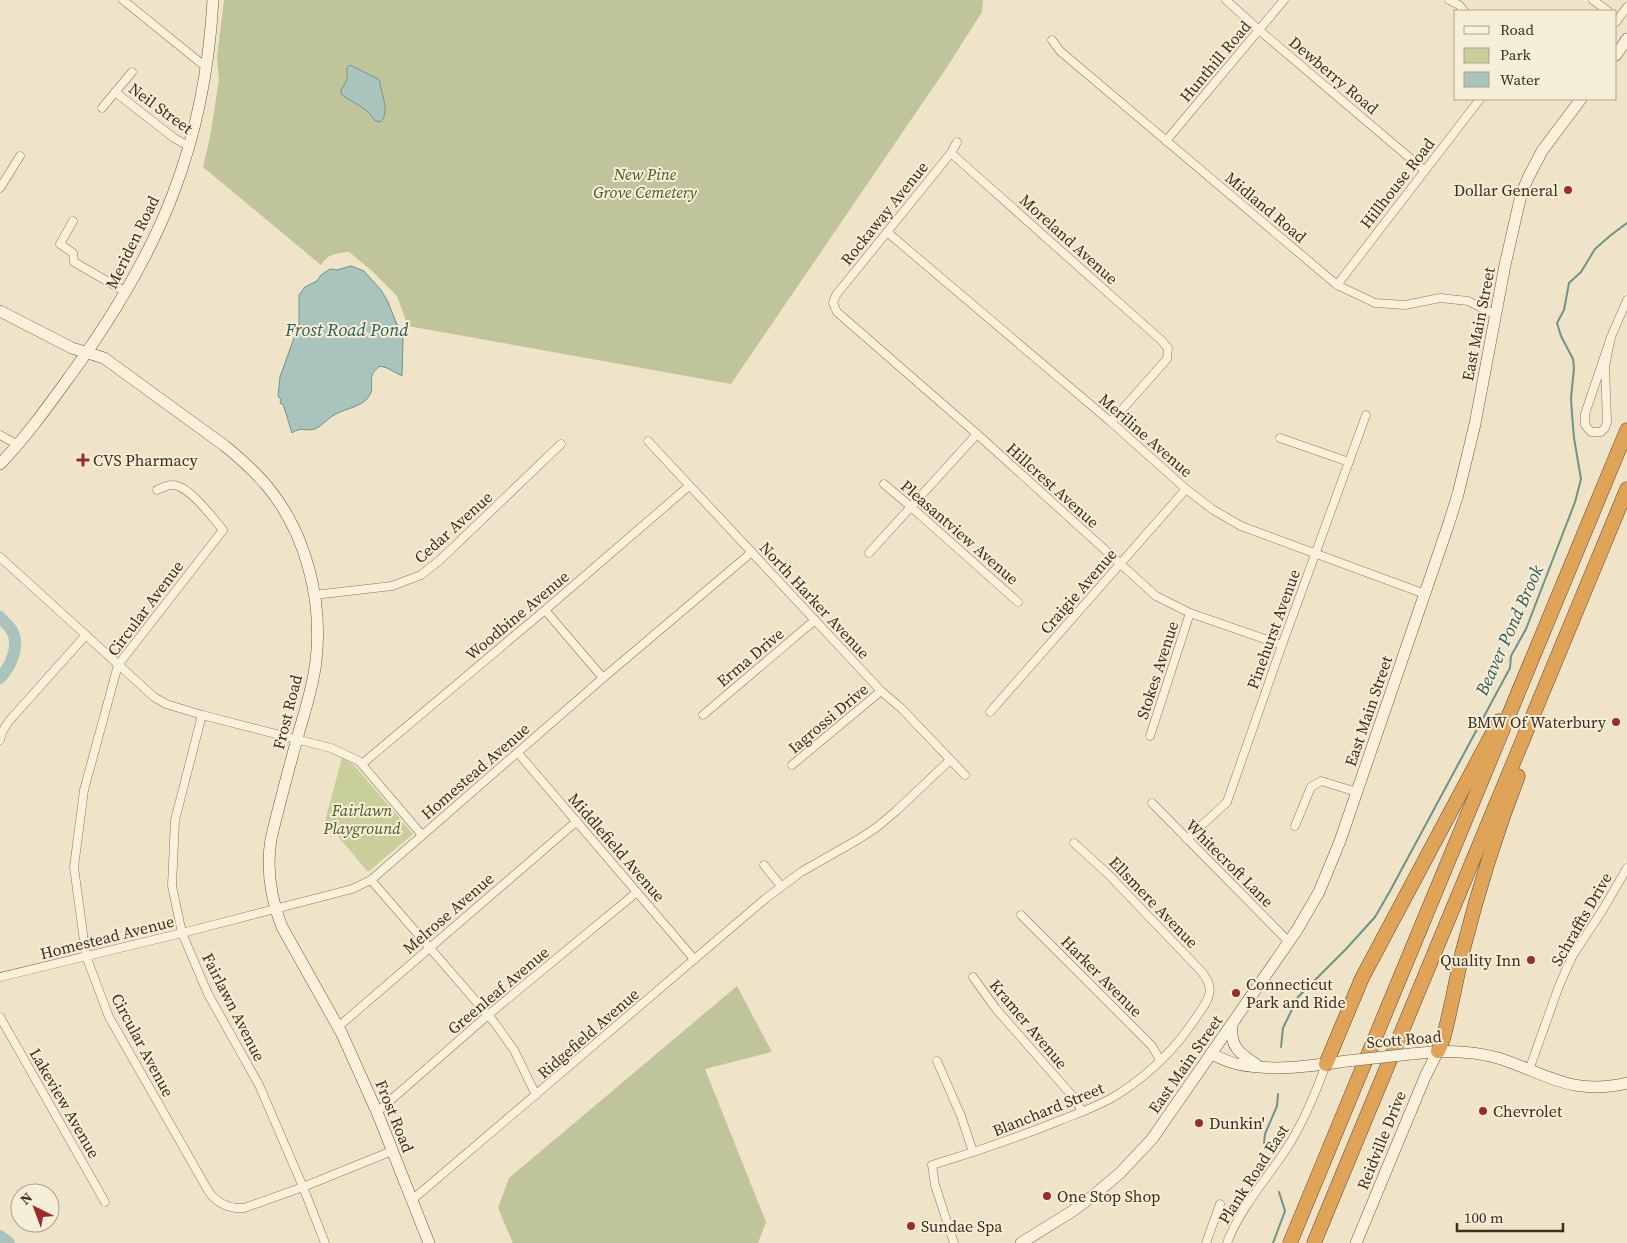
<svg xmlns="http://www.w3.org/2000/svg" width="1627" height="1243" font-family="'Source Serif 4',serif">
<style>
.green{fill:#c9cf9b}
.cemetery{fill:#bfc49a}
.water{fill:#a9c4bc;stroke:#6f938a}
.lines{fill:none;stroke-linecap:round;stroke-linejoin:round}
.stream{stroke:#6f938a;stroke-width:2}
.river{stroke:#a9c4bc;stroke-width:12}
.minor-casing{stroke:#8d765c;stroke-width:9}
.secondary-casing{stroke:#6f573f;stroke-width:12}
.motorway-casing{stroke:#5b4430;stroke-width:15}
.minor{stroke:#faf1dc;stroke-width:8}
.secondary{stroke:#faf1dc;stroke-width:11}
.motorway{stroke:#e0a458;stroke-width:14}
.secondary-bridge-casing{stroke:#6f573f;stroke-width:12;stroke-linecap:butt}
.secondary-bridge{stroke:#faf1dc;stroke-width:11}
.poi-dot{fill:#9e2a2b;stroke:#f7eed8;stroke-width:2}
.labels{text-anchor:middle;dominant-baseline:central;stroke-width:4;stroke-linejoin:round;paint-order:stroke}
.street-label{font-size:16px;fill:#3d2e20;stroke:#f7eed8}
.park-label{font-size:16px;font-style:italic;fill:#4d5a26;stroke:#f7eed8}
.poi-label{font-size:16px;fill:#3d2e20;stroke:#f7eed8;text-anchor:start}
.water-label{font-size:18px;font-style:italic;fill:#2f5d5a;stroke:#f7eed8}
</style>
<rect width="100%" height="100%" fill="#f0e4c8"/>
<path class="green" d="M342,758L354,765L413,834L368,872L325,821Z"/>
<g class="cemetery">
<path d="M224,0H983L982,12L945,70L731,384L408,326L397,296L371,270L349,252C337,253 327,254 321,265L203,167L210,137L219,80L217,57Z"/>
<path d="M737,986L772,1052L705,1069L766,1222L758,1243H513L498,1208L509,1178Z"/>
</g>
<g class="water">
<path d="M350,65L378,79L380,82C381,94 391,113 380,122C373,121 373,117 368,112C363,107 349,100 341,94V90L347,80V68Z"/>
<path d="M351,266L364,271L381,290L387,300L403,339L402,376L387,368L380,366C363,378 379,387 366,400C357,408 344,409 334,415C327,419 322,426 315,429C306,432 301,426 292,433L283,404H281L280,402L281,400L278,396L280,377L299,324V295L305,287L317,281L321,275L330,269L337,270Z"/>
</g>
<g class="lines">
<g class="stream">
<path d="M1281,1047L1283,1028L1298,997L1346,949L1375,917L1390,891L1510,668L1511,656L1526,629L1575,502L1581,479L1574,438L1572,414L1571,398L1574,368L1573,359L1561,336L1557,323L1564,310L1569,283L1581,272L1595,249L1611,235L1627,223"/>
<path d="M1264,1143L1265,1134L1277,1106L1278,1094"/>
<path d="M1273,1243L1285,1211L1279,1192"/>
</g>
<g class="river">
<path d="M0,617C3,621 8,625 11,629C21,645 11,666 0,678"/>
<path d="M0,1236L9,1243"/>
</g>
<g class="minor-casing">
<g id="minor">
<path d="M123,0L207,68"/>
<path d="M1226,0L1259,30L1424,170"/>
<path d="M1449,0L1459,5L1464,11"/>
<path d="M1593,0L1608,11"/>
<path d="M1616,22L1627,7"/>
<path d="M1052,40L1060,51L1337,285L1375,303L1405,305L1440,298L1468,301L1496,315"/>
<path d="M115,92L174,138L190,147"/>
<path d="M102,108L132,72"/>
<path d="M1166,141L1284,0"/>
<path d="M957,142L951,153L836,295L833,303L837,312L977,434L1156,596L1190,613L1282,645"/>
<path d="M951,153L1161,340L1168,348L1167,359L1111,422"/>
<path d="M0,188L20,156"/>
<path d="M73,221L60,244L73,253L74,262L126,292"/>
<path d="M887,232L1111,422L1186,489L1212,509L1241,526L1425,594"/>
<path d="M1337,285L1480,99"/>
<path d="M1611,337L1605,366L1607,422L1605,428L1601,432H1591L1585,425V414L1611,337L1627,300"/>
<path d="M0,435L18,445"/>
<path d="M1280,438L1349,462"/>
<path d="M648,441L881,691L901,708L965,775"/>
<path d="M884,484L910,506L1018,602"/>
<path d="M157,490C161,488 167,485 172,485C188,484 213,518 223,530L118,665L84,790L74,867L86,956L109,1017L209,1192C218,1204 229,1209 244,1208L303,1187L392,1151"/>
<path d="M869,553L977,434"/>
<path d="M0,557L154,697L166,704L202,715L331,748L359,761L422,835"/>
<path d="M314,595L392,586L421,575L440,560L561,444"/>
<path d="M545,610L603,678"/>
<path d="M990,712L1186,489"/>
<path d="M202,715L175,820L172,886L182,933L208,994L259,1085L303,1187L325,1243"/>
<path d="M703,715L815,620"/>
<path d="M1150,736L1190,613"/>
<path d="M0,740L2,732L9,721L86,635"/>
<path d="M518,753L694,959"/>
<path d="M362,764L545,610L689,486"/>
<path d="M792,765L881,691"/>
<path d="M1152,803L1289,942"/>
<path d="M1295,826L1311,787L1321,781L1357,792"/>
<path d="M1187,839L1227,802L1282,645L1366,415"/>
<path d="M764,865L781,886"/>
<path d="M371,880L494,1022L514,1050L536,1095"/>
<path d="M1021,915L1152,1046L1160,1060"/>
<path d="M0,977L182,933L352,889L371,880L603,678L752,552"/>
<path d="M973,977L996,1009L1076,1100L1082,1112"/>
<path d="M0,1017L105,1202"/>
<path d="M338,1027L577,821"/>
<path d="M937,1061L961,1116L973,1152"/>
<path d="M1529,1070L1559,986L1566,970L1573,955L1602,911L1627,868"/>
<path d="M377,1112L488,1015L637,892"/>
<path d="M412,1200L765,899L801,872L859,839L877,827L896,811L950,760"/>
<path d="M954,1243L935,1185L932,1165C976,1152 1019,1137 1061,1120C1081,1112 1102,1105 1120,1093C1149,1074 1176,1048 1195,1019C1208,1000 1218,990 1200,970L1108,874L1074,843"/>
<path d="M1206,1243L1220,1204"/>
<path d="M1227,1243C1240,1209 1264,1182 1285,1151C1303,1124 1315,1095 1326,1064"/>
</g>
</g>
<g class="secondary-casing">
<g id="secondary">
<path d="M1616,55L1627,39"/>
<path d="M0,311L72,348L104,358L225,446C240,458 254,471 267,486C306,533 323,600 316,661C313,688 304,713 297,739C288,772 279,805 271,839C266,869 271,899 282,927L342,1034L377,1112L429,1243"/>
<path d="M0,464C28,435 51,402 75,369C159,252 205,146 213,0"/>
<path d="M1232,1025C1230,1047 1239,1053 1257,1065"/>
<path d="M1211,1054C1220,1058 1228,1062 1237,1064C1273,1072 1311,1066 1347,1061"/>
<path d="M1411,1054C1440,1050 1470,1050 1498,1058C1548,1074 1570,1096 1627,1083"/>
<path d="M1021,1243L1071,1212L1093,1196L1120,1173L1152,1139L1297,930L1319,892L1340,841L1449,523L1458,494L1475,424L1505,265L1521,195L1528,178L1542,151L1581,99"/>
<path d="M1356,1243L1425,1077L1438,1051"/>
</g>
</g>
<g class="motorway-casing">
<g id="motorway">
<path d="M1438,1051L1443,1039C1451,1010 1456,980 1463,950C1478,891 1496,833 1518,776"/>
<path d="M1326,1064L1362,978L1499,721"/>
<path d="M1290,1243L1627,430"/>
<path d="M1314,1243L1627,489"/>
</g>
</g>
<use href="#minor" class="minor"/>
<use href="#secondary" class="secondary"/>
<use href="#motorway" class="motorway"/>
<g class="secondary-bridge-casing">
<path id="secondary-bridge" d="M1347,1061L1411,1054"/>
</g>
<use href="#secondary-bridge" class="secondary-bridge"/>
</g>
<g class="poi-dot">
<circle cx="1568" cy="190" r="5"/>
<path d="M80.5 452.5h5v5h5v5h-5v5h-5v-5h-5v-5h5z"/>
<circle cx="1616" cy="722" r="5"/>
<circle cx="1531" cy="960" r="5"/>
<circle cx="1236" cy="993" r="5"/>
<circle cx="1483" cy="1111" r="5"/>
<circle cx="1199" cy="1123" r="5"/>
<circle cx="1047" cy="1196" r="5"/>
<circle cx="911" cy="1226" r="5"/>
</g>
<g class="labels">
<g class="street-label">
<text transform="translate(1215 61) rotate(-50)">Hunthill Road</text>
<text transform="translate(1334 75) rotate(40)">Dewberry Road</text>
<text transform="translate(161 108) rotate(36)">Neil Street</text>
<text transform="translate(1397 183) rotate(-52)">Hillhouse Road</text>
<text transform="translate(1266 207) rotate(40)">Midland Road</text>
<text transform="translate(884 213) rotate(-51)">Rockaway Avenue</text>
<text transform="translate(1069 239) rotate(42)">Moreland Avenue</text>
<text transform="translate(132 242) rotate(-64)">Meriden Road</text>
<text transform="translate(1478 324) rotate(-79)">East Main Street</text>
<text transform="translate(1146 435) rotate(41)">Meriline Avenue</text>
<text transform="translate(1053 485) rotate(42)">Hillcrest Avenue</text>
<text transform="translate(453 527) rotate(-42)">Cedar Avenue</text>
<text transform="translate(960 532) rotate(41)">Pleasantview Avenue</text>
<text transform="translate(1078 591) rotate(-49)">Craigie Avenue</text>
<text transform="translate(815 600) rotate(47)">North Harker Avenue</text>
<text transform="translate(145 608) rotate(-53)">Circular Avenue</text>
<text transform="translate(517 615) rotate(-40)">Woodbine Avenue</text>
<text transform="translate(1273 629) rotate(-70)">Pinehurst Avenue</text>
<text transform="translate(750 657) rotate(-40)">Erma Drive</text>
<text transform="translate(1157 670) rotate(-72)">Stokes Avenue</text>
<text transform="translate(1368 711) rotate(-71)">East Main Street</text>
<text transform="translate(287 712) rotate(-76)">Frost Road</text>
<text transform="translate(828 718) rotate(-40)">Iagrossi Drive</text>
<text transform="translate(475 771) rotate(-41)">Homestead Avenue</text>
<text transform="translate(617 847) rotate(49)">Middlefield Avenue</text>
<text transform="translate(1230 863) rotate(45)">Whitecroft Lane</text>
<text transform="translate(1154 902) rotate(46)">Ellsmere Avenue</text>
<text transform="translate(448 913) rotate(-41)">Melrose Avenue</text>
<text transform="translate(1581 919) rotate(-60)">Schraffts Drive</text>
<text transform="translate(107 937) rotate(-14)">Homestead Avenue</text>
<text transform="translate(1102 976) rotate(45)">Harker Avenue</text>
<text transform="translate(498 990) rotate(-40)">Greenleaf Avenue</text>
<text transform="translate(234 1007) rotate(63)">Fairlawn Avenue</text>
<text transform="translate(1029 1024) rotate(50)">Kramer Avenue</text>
<text transform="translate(588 1033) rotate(-41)">Ridgefield Avenue</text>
<text transform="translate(1404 1039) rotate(-5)">Scott Road</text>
<text transform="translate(143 1045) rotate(62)">Circular Avenue</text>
<text transform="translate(1185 1064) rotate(-55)">East Main Street</text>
<text transform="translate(65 1103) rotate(60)">Lakeview Avenue</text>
<text transform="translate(1048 1109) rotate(-22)">Blanchard Street</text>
<text transform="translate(395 1116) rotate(68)">Frost Road</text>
<text transform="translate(1381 1140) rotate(-68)">Reidville Drive</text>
<text transform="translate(1253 1174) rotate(-57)">Plank Road East</text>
</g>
<g class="park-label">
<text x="645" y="174">New Pine<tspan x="645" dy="18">Grove Cemetery</tspan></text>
<text x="362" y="810">Fairlawn<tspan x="362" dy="18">Playground</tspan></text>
</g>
<g class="poi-label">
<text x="1558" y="190" text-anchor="end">Dollar General</text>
<text x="93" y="460">CVS Pharmacy</text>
<text x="1606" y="722" text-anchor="end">BMW Of Waterbury</text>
<text x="1521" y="960" text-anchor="end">Quality Inn</text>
<text x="1246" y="984">Connecticut<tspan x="1246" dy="18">Park and Ride</tspan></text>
<text x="1493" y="1111">Chevrolet</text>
<text x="1209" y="1123">Dunkin'</text>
<text x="1057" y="1196">One Stop Shop</text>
<text x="921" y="1226">Sundae Spa</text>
</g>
<g class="water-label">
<text x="347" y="329">Frost Road Pond</text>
<text transform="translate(1509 630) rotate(-66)">Beaver Pond Brook</text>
</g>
</g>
<rect x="1454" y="10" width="162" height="90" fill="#f7eed8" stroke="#ada18e"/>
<rect x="1464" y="26" width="25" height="8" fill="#faf1dc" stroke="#ada18e"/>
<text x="1500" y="35" font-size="15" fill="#3d2e20">Road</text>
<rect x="1464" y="48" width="25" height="15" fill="#c9cf9b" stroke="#ada18e"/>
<text x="1500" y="60" font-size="15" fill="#3d2e20">Park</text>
<rect x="1464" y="72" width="25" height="15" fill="#a9c4bc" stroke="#ada18e"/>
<text x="1500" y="85" font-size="15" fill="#3d2e20">Water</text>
<g transform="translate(35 1208) rotate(318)"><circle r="24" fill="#f7eed8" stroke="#ada18e"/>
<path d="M0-4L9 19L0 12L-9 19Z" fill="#9e2a2b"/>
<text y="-8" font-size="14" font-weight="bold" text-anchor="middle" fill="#3d2e20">N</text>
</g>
<path d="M1457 1223v8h106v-8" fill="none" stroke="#3d2e20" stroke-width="2.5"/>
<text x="1464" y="1223" font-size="15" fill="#3d2e20" stroke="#f7eed8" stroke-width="4" paint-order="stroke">100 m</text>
</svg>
